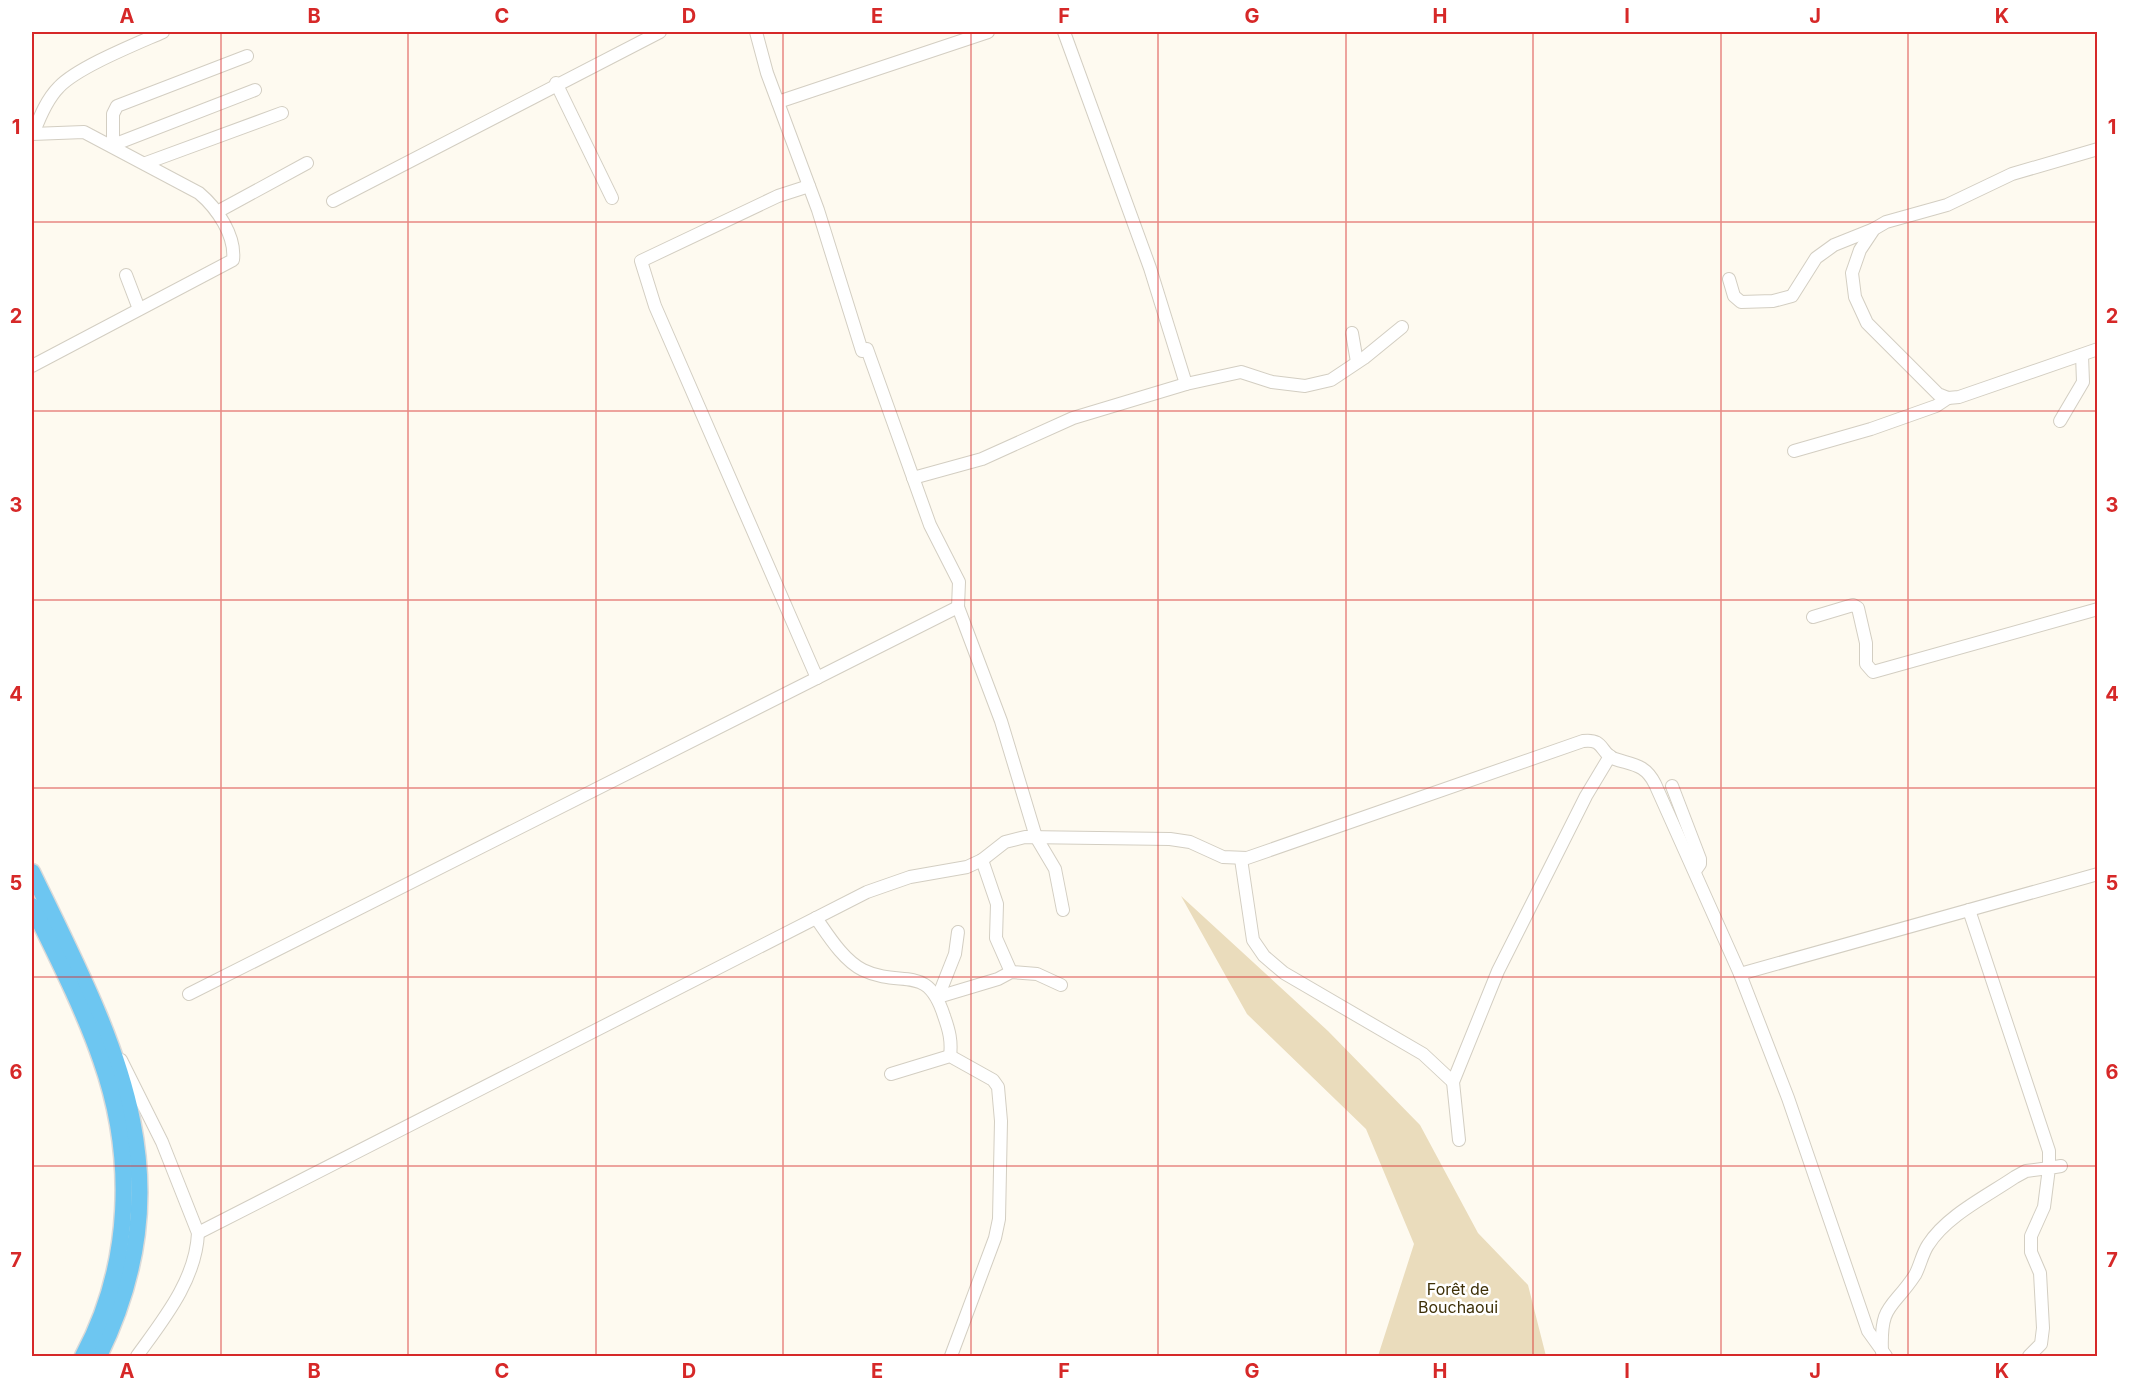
<svg xmlns="http://www.w3.org/2000/svg" width="2129" height="1388" font-family="Inter,sans-serif">
<style>
.green{fill:#eadcbc}
.lines{fill:none;stroke-linecap:round;stroke-linejoin:round}
.minor-casing{stroke:#d3cec2;stroke-width:14}
.highway-casing{stroke:#dadad9;stroke-width:19}
.minor{stroke:#fff;stroke-width:12}
.highway{stroke:#6dc6f1;stroke-width:16}
.grid{fill:none;stroke:#d62828;stroke-width:1.5;stroke-opacity:0.55}
.labels{text-anchor:middle;dominant-baseline:central;stroke-width:5;stroke-linejoin:round;paint-order:stroke}
.park-label{font-size:16px;fill:#3e3008;stroke:#fff}
.neatline{fill:none;stroke:#d62828;stroke-width:2}
.grid-label{font-size:20px;text-anchor:middle;font-weight:bold;fill:#d62828}
</style>
<rect width="100%" height="100%" fill="#fefaf0"/>
<path class="green" d="M1181,896L1328,1031L1420,1125L1478,1233L1528,1285L1546,1356H1378L1414,1244L1366,1129L1247,1014Z"/>
<g class="lines">
<g class="minor-casing">
<g id="minor">
<path d="M756,32L767,73L818,210L862,351"/>
<path d="M1064,32L1150,268L1186,384"/>
<path d="M247,56L117,106L113,114V145L255,90"/>
<path d="M556,83L612,198"/>
<path d="M778,102L988,32"/>
<path d="M34,132C40,116 47,99 59,87C78,67 136,44 163,32"/>
<path d="M32,134L84,132L199,193C217,208 236,236 233,260L32,366"/>
<path d="M2098,149L2012,174L1947,205L1886,222L1874,229L1860,250L1852,273L1855,297L1867,323L1938,394L1948,398L1959,397L2098,349"/>
<path d="M146,163L282,113"/>
<path d="M809,186L778,196L641,261L655,306L817,678"/>
<path d="M333,201L660,32"/>
<path d="M217,212L307,163"/>
<path d="M126,275L139,309"/>
<path d="M1729,279L1734,296L1741,302L1773,301L1792,296L1816,258L1834,245L1874,229"/>
<path d="M1352,333L1357,362"/>
<path d="M867,349L930,525L959,582L958,607L1001,721L1036,837L1055,869L1063,910"/>
<path d="M2060,421L2083,382L2082,355"/>
<path d="M1794,451L1871,429L1936,406L1948,398"/>
<path d="M913,478L982,459L1073,418L1186,384L1241,372L1272,382L1305,386L1331,380L1364,358L1402,327"/>
<path d="M1813,617L1853,605L1858,608L1866,643V664L1873,672L2098,609"/>
<path d="M1672,786L1700,859V864L1695,871"/>
<path d="M1241,859L1253,940L1264,956L1284,973L1423,1054L1453,1082"/>
<path d="M982,860L997,904L996,938L1011,972"/>
<path d="M816,918C828,935 843,960 863,970C902,989 927,962 944,1016C949,1030 952,1041 950,1056"/>
<path d="M1740,974L2098,874"/>
<path d="M189,994L958,607"/>
<path d="M938,997L998,979L1011,972L1037,974L1061,985"/>
<path d="M938,997L955,954L958,932"/>
<path d="M121,1060L162,1142L198,1233C196,1280 163,1320 137,1356"/>
<path d="M891,1074L950,1056L993,1080L998,1087L1001,1121L999,1219L995,1238L951,1356"/>
<path d="M1459,1140L1453,1082L1498,971L1586,796L1610,756"/>
<path d="M198,1233L867,892L910,877L967,867L982,860L1005,842L1025,837L1170,839L1190,842L1223,857L1247,858L1583,741C1605,738 1600,754 1615,759C1633,765 1645,764 1655,784L1740,974L1788,1098L1868,1331L1886,1356"/>
<path d="M1882,1352C1880,1303 1892,1310 1915,1275C1920,1266 1922,1254 1928,1245C1946,1216 1987,1196 2015,1177L2026,1171L2049,1168V1151L1969,910"/>
<path d="M2029,1356L2041,1344L2043,1328L2040,1273L2031,1252V1236L2044,1207L2049,1168L2061,1166"/>
</g>
</g>
<g class="highway-casing">
<g id="highway">
<path d="M32,872C112,1038 189,1172 99,1356"/>
<path d="M32,906C55,953 84,1010 101,1060C135,1156 132,1265 83,1356"/>
</g>
</g>
<use href="#minor" class="minor"/>
<use href="#highway" class="highway"/>
</g>
<path class="grid" d="M221,32V1356M408,32V1356M596,32V1356M783,32V1356M971,32V1356M1158,32V1356M1346,32V1356M1533,32V1356M1721,32V1356M1908,32V1356M32,222H2098M32,411H2098M32,600H2098M32,788H2098M32,977H2098M32,1166H2098"/>
<g class="labels">
<g class="park-label">
<text x="1458" y="1289">Forêt de<tspan x="1458" dy="18">Bouchaoui</tspan></text>
</g>
</g>
<rect width="2129" height="1388" fill="none" stroke="#ffffff" stroke-width="66"/>
<rect x="33" y="33" width="2063" height="1322" class="neatline"/>
<g class="grid-label">
<text x="127" y="23">A</text>
<text x="314" y="23">B</text>
<text x="502" y="23">C</text>
<text x="689" y="23">D</text>
<text x="877" y="23">E</text>
<text x="1064" y="23">F</text>
<text x="1252" y="23">G</text>
<text x="1440" y="23">H</text>
<text x="1627" y="23">I</text>
<text x="1815" y="23">J</text>
<text x="2002" y="23">K</text>
<text x="16" y="134">1</text>
<text x="2112" y="134">1</text>
<text x="16" y="323">2</text>
<text x="2112" y="323">2</text>
<text x="16" y="512">3</text>
<text x="2112" y="512">3</text>
<text x="16" y="701">4</text>
<text x="2112" y="701">4</text>
<text x="16" y="890">5</text>
<text x="2112" y="890">5</text>
<text x="16" y="1079">6</text>
<text x="2112" y="1079">6</text>
<text x="16" y="1267">7</text>
<text x="2112" y="1267">7</text>
<text x="127" y="1378">A</text>
<text x="314" y="1378">B</text>
<text x="502" y="1378">C</text>
<text x="689" y="1378">D</text>
<text x="877" y="1378">E</text>
<text x="1064" y="1378">F</text>
<text x="1252" y="1378">G</text>
<text x="1440" y="1378">H</text>
<text x="1627" y="1378">I</text>
<text x="1815" y="1378">J</text>
<text x="2002" y="1378">K</text>
</g>
</svg>
